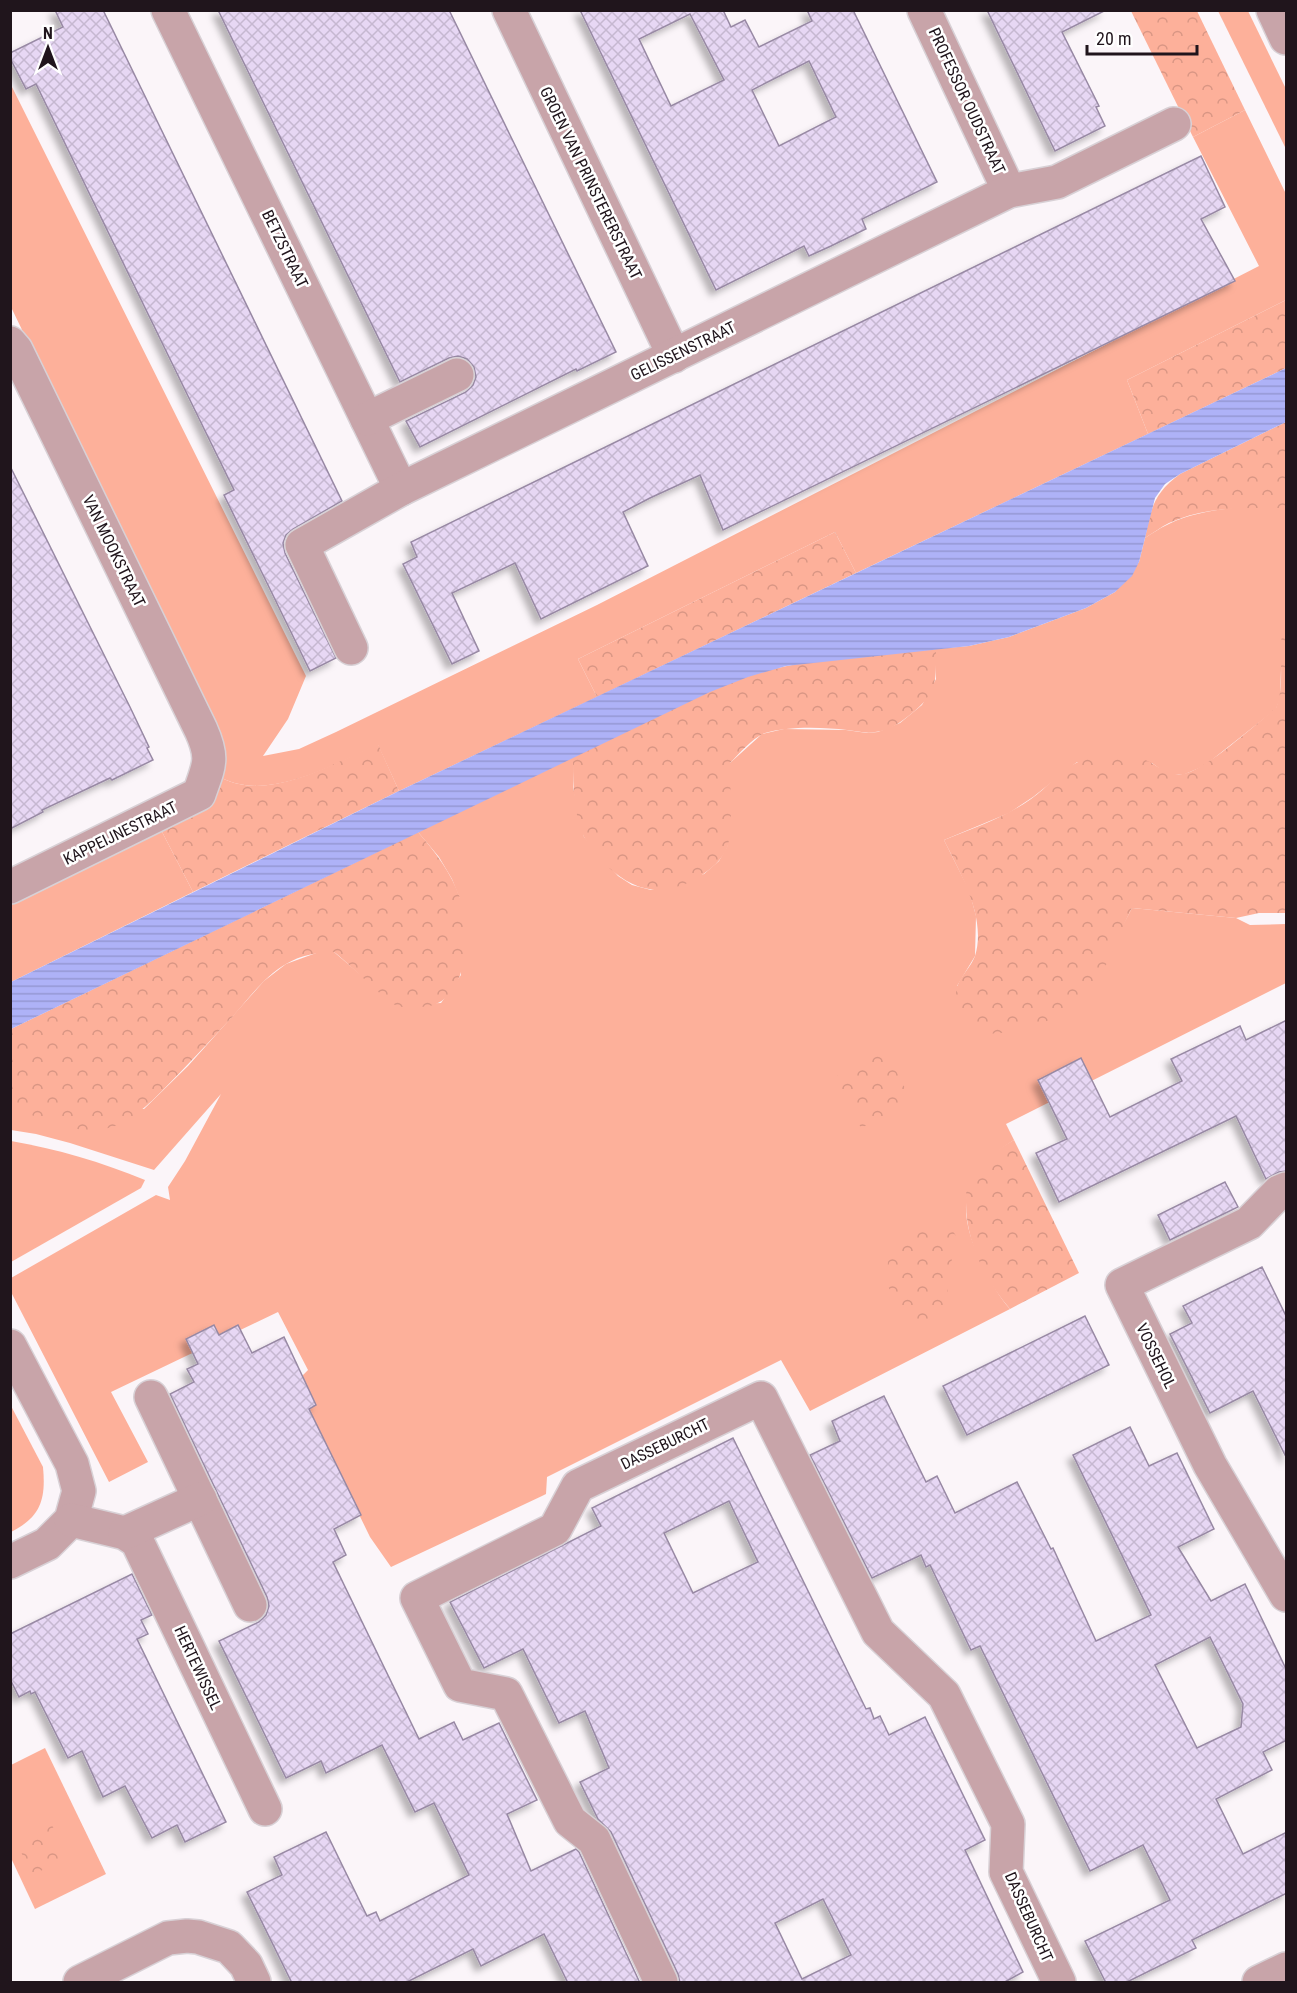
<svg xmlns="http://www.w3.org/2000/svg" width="1297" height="1993" font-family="'Roboto Condensed',sans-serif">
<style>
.grass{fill:#fdb09a}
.forest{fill:url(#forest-crowns)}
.water{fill:url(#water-rules)}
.building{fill:url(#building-cross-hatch);stroke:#9889a4;stroke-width:1.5;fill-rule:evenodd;filter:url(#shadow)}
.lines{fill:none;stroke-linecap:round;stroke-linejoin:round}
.minor-casing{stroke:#d8d1d6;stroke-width:36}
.minor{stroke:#c8a4a9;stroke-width:33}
.labels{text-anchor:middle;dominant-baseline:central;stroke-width:5;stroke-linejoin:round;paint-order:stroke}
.street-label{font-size:16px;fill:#20151c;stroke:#fff}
</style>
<defs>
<pattern id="forest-crowns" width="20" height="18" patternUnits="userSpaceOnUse" patternTransform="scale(1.5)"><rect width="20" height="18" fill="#fdb09a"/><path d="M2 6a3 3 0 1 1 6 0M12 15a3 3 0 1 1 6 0" fill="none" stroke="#d99684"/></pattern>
<pattern id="water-rules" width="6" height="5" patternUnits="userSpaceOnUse" patternTransform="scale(1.5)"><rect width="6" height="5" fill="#aeb2f7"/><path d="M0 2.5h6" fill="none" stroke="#9598d3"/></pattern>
<pattern id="building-cross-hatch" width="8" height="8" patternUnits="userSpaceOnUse" patternTransform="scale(1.5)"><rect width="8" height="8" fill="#e7d7f4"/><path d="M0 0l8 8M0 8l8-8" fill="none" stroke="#c6b8d1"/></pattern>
<filter id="shadow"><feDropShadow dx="-5.5" dy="5.5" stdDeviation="3" flood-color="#0004"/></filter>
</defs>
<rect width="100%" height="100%" fill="#fbf5f9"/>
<g class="grass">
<path d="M1218,11H1248L1286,89V149Z"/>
<path d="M11,85L306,676L288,719L263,756L299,749L336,732L597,605L1259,266L1193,137L1245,110L1286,194V300L1127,380L1148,434L856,573L835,532L578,659L597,697L399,791L378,745C339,762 282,794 239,784C233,783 227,780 221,778L216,732L11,307Z"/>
<path d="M1232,508H1286V618L1282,641L1280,698L1276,709L1204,766L1185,774H1167L1152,763L1077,762L1033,797L1009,813L944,840L969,890L976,916L975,956L957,986L1120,931L1132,908L1236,918L1250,925L1286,924V983L1006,1124L1014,1140C959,1174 955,1210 983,1266C991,1281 998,1296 1010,1309L810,1411L781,1360L547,1477L546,1494L542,1496L391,1567L370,1537L295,1383L308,1370L278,1312L111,1392L148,1462L109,1482L11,1292V1278L156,1195L170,1200L168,1187L185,1161L221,1094L154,1170L70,1143L36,1134L11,1130L10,1109H144L188,1066L264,981L286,964L319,952H334L396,1005L441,1003L461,975L460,899L452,879L439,857L418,832L573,757V787L584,837L618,876L632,885L651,890L704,874L719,861L727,847L729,833L730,763L762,734L784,729L846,730L867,733L878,732L900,723L922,705L936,679V649L969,646L1009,637L1086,608L1115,592L1139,562L1145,538C1176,517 1195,513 1232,508Z"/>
<path d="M159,826L193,892L11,982V899Z"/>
<path d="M11,1141C57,1149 101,1162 145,1180L141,1188L11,1262Z"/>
<path d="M10,1404L43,1467C46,1499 41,1517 11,1532Z"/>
<path d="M45,1748L106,1874L35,1909L11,1858V1765Z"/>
</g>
<g class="forest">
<path d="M1131,11H1197L1245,110L1193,137Z"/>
<path d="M1286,300V368L1148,434L1127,380Z"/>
<path d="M1286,422V508C1247,508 1206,506 1169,523C1161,527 1153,533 1145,538C1151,508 1154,493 1180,474Z"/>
<path d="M835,532L856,573L597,697L578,659Z"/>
<path d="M1286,618V913H1259L1236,918L1132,908C1119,932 1102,983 1084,1001C1069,1016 1003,1040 983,1032C971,1027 960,1012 957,1001C952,982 969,972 975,956C987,917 960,873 944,840C974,828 1004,818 1031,799C1047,788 1060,770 1078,762C1092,756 1122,754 1137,757C1155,761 1167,779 1187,773C1210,766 1255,725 1276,708C1287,680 1275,647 1286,618Z"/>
<path d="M936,649C936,681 938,692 911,714C901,722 889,731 875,732C866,734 857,731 847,730C823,727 788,726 765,733C752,738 740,753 730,763C730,787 733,824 728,845C724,859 709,871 697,878C663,898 635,892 607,866C599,858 590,848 584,837C573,813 573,783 573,757C638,725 717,680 787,666C835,656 887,654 936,649Z"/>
<path d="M378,744L399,791L193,892L159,826L221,778C227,780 233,783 239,784C282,794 339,761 378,744Z"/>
<path d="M418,832C435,852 451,872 460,898C471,932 470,1007 420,1007C413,1007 404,1008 397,1006C384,1000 349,963 334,952C318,952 301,955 286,964C265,976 250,997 234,1015C210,1041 186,1067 161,1092C146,1107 126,1125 104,1129C72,1135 41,1116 11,1109V1029Z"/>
<path d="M886,1051L912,1102L861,1128L835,1077Z"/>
<path d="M1014,1140L1079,1273L1010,1309C985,1280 966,1242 966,1203C966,1195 966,1184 971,1176C981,1161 998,1149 1014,1140Z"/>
<path d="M950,1226L956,1236L947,1287L948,1293L955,1299L952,1308L942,1321H919L896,1303L886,1282L888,1261L902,1242L925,1228Z"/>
<path d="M51,1823L68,1859L31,1875L15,1838Z"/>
</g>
<path class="water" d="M1286,368V422L1180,474L1165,484L1155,498L1139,562L1132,576L1115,592L1086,608L1009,637L969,646L786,666L748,677L710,692L11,1029V982L399,791Z"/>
<g class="building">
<path d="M55,10H103L342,501L293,529L286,535L283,543L285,553L336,658L310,671L224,495L234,490L188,396L36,84L26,89L10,58V53L63,27Z"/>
<path d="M218,10H449L616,352L577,371L576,369L420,447L406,421L466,392L473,385L476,377L474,367L467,359L458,356L449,358L400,382Z"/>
<path d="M580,10H723L731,27L745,20L759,47L812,21L807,10H853L937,182L862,219L866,229L831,246L809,256L804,246L716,290ZM690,14L724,80L671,106L639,39ZM809,61L836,117L779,146L752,90Z"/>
<path d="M987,10H1106L1062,32L1099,106L1096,107L1105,126L1055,151Z"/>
<path d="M1201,156L1225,207L1201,219L1235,281L723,530L700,475L650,498L623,512L648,566L541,619L515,563L452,593L479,651L452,664L403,564L417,557L411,542Z"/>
<path d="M10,466L130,707L149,747L147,748L153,760L112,780L110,778L42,810L43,812L10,829Z"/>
<path d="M1287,1020V1171L1279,1172L1266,1179L1236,1116L1059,1202L1036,1153L1067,1139L1038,1080L1081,1058L1110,1117L1182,1081L1171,1059L1240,1026L1246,1040Z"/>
<path d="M1225,1182L1238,1207L1170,1240L1158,1215Z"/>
<path d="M1262,1267L1287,1318V1459L1253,1391L1210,1413L1170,1334L1192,1323L1183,1306Z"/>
<path d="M1085,1316L1109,1365L967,1435L943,1386Z"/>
<path d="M214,1325L219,1335L238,1325L252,1353L284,1337L316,1405L309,1409L361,1515L334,1529L346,1555L333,1562L419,1739L454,1722L463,1740L499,1723L537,1800L507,1814L531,1871L576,1849L579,1852L640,1983H568L544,1934L481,1966L473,1949L405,1983H292L247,1892L282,1875L274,1857L326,1832L367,1916L376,1912L380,1921L469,1875L434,1803L415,1812L382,1745L326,1773L321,1761L286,1778L219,1641L259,1622L266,1615L269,1606L267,1597L170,1394L194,1382L187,1369L198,1364L186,1339Z"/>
<path d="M884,1396L926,1482L937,1476L955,1513L1017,1482L1051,1549L1053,1548L1096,1641L1151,1615L1073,1455L1130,1427L1149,1466L1177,1453L1214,1529L1178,1547L1211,1601L1245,1584L1287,1671V1740L1263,1752L1272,1770L1216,1799L1243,1854L1287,1832V1893L1192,1940L1196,1948L1125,1983H1106L1085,1941L1170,1900L1143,1845L1090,1871L980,1646L971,1650L930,1565L926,1567L921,1555L872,1578L810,1455L840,1441L832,1421ZM1210,1637L1243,1704L1241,1727L1197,1748L1155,1665Z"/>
<path d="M733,1438L866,1709L870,1708L874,1719L880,1716L889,1735L925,1717L985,1840L965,1850L1023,1972L1003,1983H680L678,1974L611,1832L598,1819L580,1782L609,1768L585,1711L559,1723L523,1649L484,1668L450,1602L601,1526L592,1508ZM729,1501L758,1562L693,1593L664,1533ZM823,1899L851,1955L802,1979L775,1923Z"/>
<path d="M132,1574L152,1615L141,1620L148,1634L137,1639L226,1822L185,1842L177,1825L152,1838L125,1786L103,1797L82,1751L68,1758L35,1692L31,1694L30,1691L19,1697L10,1679V1634Z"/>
</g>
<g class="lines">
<g class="minor-casing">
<g id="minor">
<path d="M168,10L401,489"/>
<path d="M509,10L674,356"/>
<path d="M924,10L1009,191"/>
<path d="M1273,10L1286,38"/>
<path d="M10,343L16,350L201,730C214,759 209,765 199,794L10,887"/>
<path d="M367,419L457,375"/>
<path d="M351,648L302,545L401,489L1009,191L1057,182L1174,124"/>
<path d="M1286,1189L1279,1192L1249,1223L1122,1285L1210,1465L1286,1595"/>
<path d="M10,1346L72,1464L79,1491L71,1520L47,1544L10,1562"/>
<path d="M151,1397L250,1605"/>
<path d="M71,1520L125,1533L137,1541L265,1809"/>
<path d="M125,1533L200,1499"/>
<path d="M80,1982L168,1938L187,1936L198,1937L229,1947L246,1965L254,1982"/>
<path d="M661,1982L594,1840L570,1821L506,1694L460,1685L417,1598L555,1529L578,1486L761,1398L878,1632L944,1695L1008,1824L1006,1872L1059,1982"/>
<path d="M1259,1982L1286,1969"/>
</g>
</g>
<use href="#minor" class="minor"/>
</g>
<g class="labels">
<g class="street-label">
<text transform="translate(967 101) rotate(65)">PROFESSOR OUDSTRAAT</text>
<text transform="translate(591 183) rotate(64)">GROEN VAN PRINSTERERSTRAAT</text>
<text transform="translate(285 249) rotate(64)">BETZSTRAAT</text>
<text transform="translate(683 351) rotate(-26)">GELISSENSTRAAT</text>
<text transform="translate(114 551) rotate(64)">VAN MOOKSTRAAT</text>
<text transform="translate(120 833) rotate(-26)">KAPPEIJNESTRAAT</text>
<text transform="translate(1156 1356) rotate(64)">VOSSEHOL</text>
<text transform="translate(665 1444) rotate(-26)">DASSEBURCHT</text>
<text transform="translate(198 1668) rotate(65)">HERTEWISSEL</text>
<text transform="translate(1029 1917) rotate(66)">DASSEBURCHT</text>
</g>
</g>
<rect width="1297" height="1993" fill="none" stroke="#20151c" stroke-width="24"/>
<g transform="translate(48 48)" stroke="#ffffff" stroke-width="4.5" paint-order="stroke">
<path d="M0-4.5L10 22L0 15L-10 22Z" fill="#20151c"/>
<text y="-9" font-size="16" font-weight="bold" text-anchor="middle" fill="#20151c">N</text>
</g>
<path d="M1087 45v9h110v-9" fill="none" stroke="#20151c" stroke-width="3"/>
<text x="1096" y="45" font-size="18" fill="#20151c" stroke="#ffffff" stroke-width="4.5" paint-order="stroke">20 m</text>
</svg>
